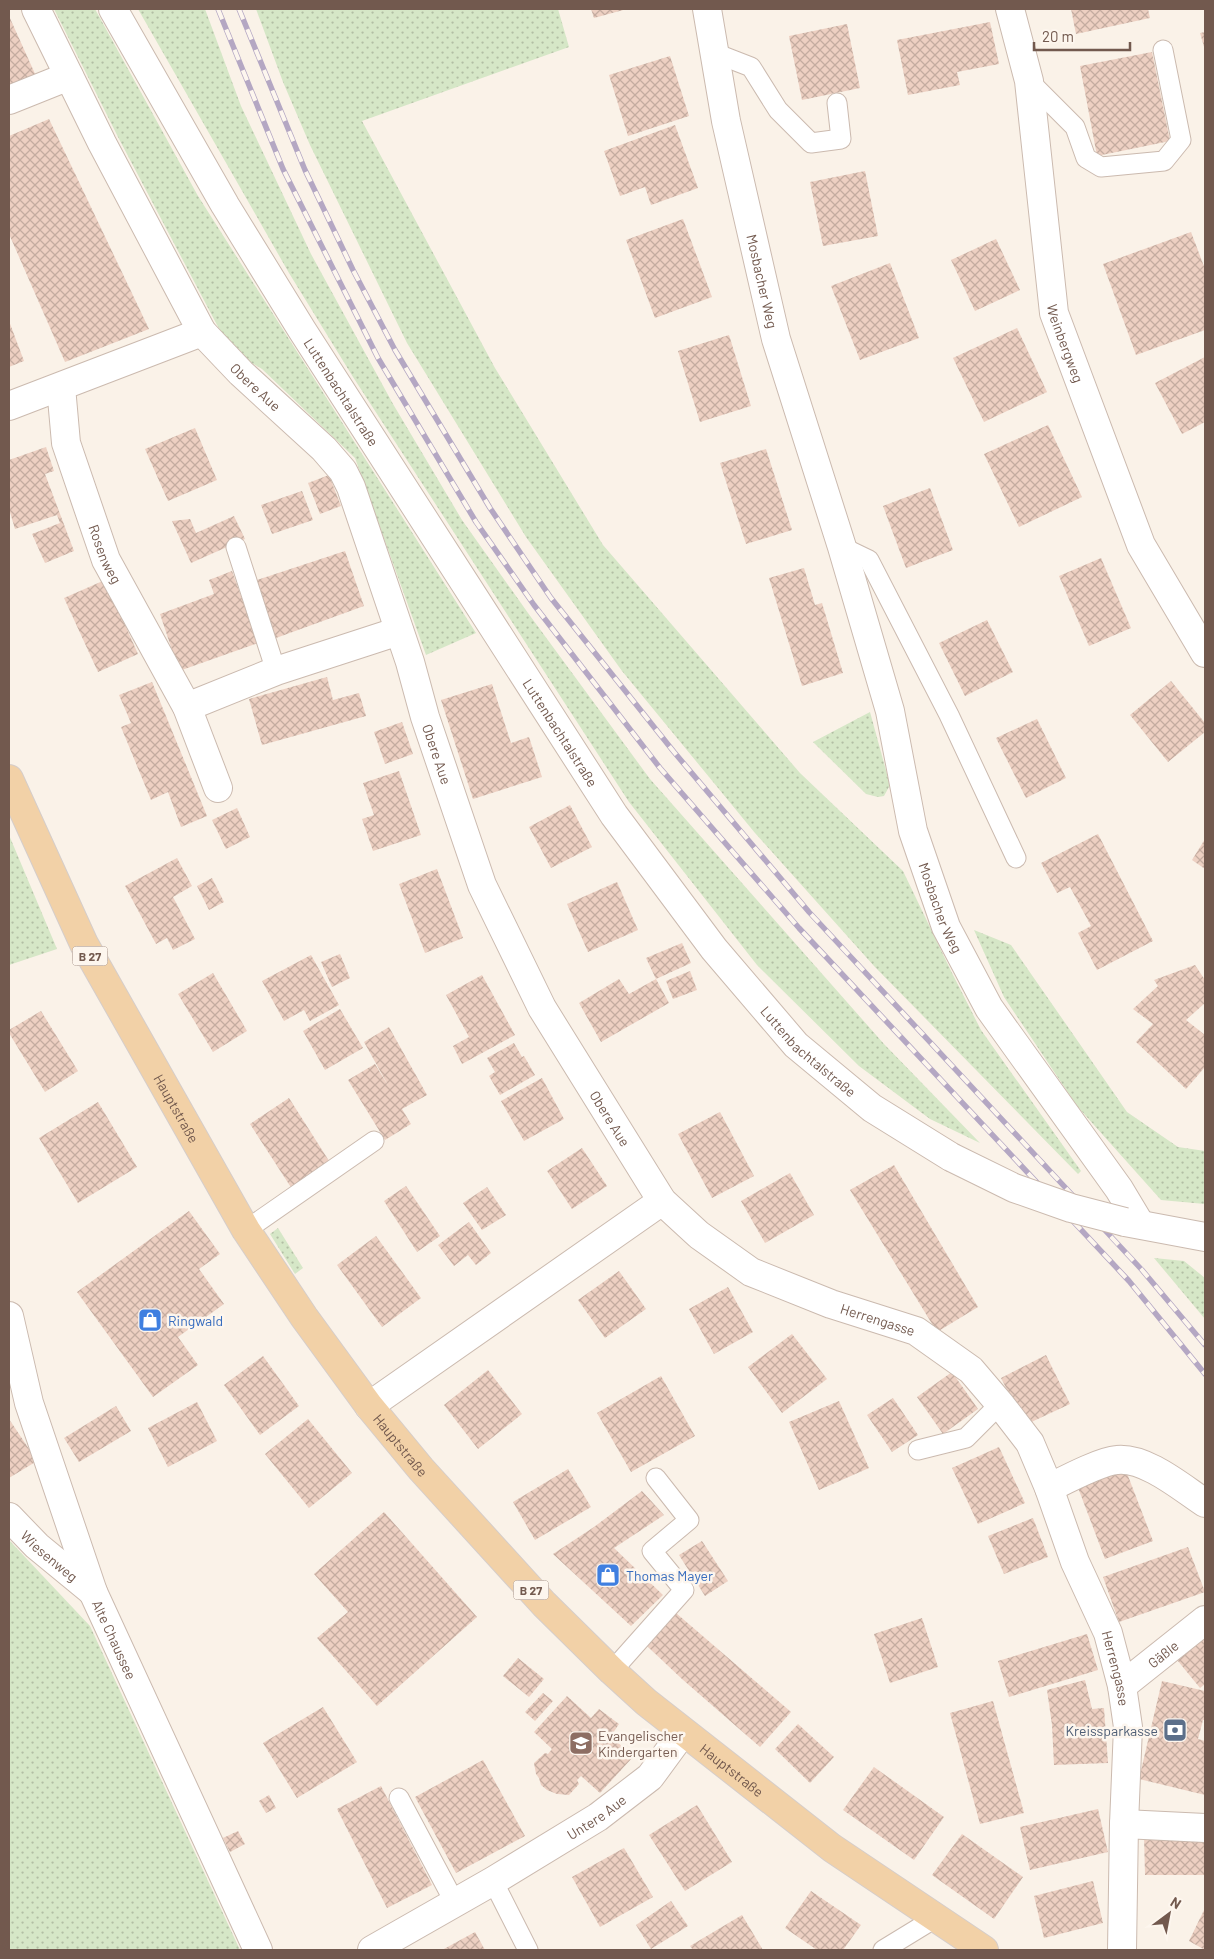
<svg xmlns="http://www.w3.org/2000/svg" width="1214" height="1959" font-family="Barlow,sans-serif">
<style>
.grass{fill:url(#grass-dots)}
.building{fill:url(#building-cross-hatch)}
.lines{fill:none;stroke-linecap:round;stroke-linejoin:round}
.service-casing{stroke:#cbbaaf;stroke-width:21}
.minor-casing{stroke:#cbbaaf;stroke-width:30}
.tertiary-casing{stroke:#cbbaaf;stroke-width:30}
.primary-casing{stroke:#d5cdca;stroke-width:30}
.service{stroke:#fff;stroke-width:19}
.minor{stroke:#fff;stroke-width:28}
.tertiary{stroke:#fff;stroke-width:28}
.primary{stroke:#f2d1a7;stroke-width:28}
.rail-casing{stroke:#b4a7c3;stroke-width:5.5}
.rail{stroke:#fdf6ee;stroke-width:4;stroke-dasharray:11;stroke-linecap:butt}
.tertiary-bridge-casing{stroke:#cbbaaf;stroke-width:30;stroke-linecap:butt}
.tertiary-bridge{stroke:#fff;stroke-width:28}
.labels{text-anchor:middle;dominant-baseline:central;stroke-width:5;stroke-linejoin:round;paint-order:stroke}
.shield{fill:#fdf6ee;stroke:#9c887e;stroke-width:1}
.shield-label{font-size:12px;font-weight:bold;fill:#72594e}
.street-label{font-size:14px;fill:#72594e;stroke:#fdf6ee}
.shop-label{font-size:14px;fill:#366cbe;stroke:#fdf6ee;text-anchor:start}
.service-label{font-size:14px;fill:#4e5e75;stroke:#fdf6ee;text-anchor:end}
.education-label{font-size:14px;fill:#785e54;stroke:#fdf6ee;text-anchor:start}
</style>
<defs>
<pattern id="grass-dots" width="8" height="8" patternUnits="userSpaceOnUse" patternTransform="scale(1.25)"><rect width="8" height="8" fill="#d6e7c7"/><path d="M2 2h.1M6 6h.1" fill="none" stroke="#b2bea4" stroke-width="1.8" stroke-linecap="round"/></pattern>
<pattern id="building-cross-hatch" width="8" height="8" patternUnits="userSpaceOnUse" patternTransform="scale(1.25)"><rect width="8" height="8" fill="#edd0c2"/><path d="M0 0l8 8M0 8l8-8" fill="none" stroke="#c4aca0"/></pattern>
</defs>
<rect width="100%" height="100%" fill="#faf2e8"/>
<g class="grass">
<path d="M54,9H95L198,196L476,633L426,655L355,458L262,369L235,353L217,325L118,137Z"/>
<path d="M138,9H205L241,106L311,254L393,404L462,520L528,613L650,779L884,1044L980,1143L930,1119L859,1066L757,965L629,802L353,377L289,273Z"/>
<path d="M256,9H558L569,47L362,121L495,368L603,545L800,773L903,871L952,973L981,1030L1081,1171L1078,1174L874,966L755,833L622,671L526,537L407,343L310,145L283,82Z"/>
<path d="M870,712L890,785L884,796L878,797L866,794L813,742Z"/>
<path d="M9,835L57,949L9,965Z"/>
<path d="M974,930L1011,945L1127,1112L1178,1147L1205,1151V1204L1161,1200L1077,1106L1004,997Z"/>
<path d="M278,1228L303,1268L295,1274L270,1234Z"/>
<path d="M1154,1258L1184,1261L1205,1278V1319Z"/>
<path d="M9,1540L90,1626L240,1950H9Z"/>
</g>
<g class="building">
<path d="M591,9H627L594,18Z"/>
<path d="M1071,9H1148L1150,18L1076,34Z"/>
<path d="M9,16L36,76L9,85Z"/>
<path d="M990,22L999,64L957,72L960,85L908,95L897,40Z"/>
<path d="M847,24L860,88L802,100L789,36Z"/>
<path d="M1205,32V50L1200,33Z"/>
<path d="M1152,52L1170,141L1097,156L1080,66Z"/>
<path d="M670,56L689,116L628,136L609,75Z"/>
<path d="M49,119L149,329L65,362L9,234V136Z"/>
<path d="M675,125L698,188L651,205L645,187L620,196L604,151Z"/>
<path d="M865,171L878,236L823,246L810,182Z"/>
<path d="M683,219L712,297L655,318L626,240Z"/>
<path d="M1191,232L1205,269V330L1136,355L1103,264Z"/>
<path d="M996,239L1020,290L975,311L951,260Z"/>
<path d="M890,263L919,338L860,360L831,286Z"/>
<path d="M9,321L24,361L9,367Z"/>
<path d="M1017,328L1047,392L984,422L953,358Z"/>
<path d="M729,335L751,406L700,422L678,351Z"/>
<path d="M1205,357V422L1182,434L1155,383Z"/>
<path d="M1048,425L1082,497L1019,527L984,454Z"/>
<path d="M195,428L217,480L168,501L145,449Z"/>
<path d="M46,447L54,471L45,474L74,551L45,563L32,534L60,523L57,515L15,529L9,509V460Z"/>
<path d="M766,449L792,530L746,544L720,463Z"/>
<path d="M329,475L341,506L320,514L308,483Z"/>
<path d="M930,488L953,550L906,568L883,506Z"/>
<path d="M302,491L313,520L272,534L261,505Z"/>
<path d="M234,516L245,539L191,563L172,521L190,519L196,533Z"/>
<path d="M345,551L364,606L276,638L254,581Z"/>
<path d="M1101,558L1131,628L1089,646L1059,576Z"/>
<path d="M804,568L815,605L822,603L843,673L802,686L769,578Z"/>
<path d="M232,571L258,643L179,671L160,614L214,594L209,580Z"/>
<path d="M105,580L138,654L98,672L64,598Z"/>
<path d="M987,620L1013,672L965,696L939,643Z"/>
<path d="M327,677L333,700L359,693L366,716L262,745L249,699Z"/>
<path d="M1171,681L1205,723V732L1168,762L1130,715Z"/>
<path d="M152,682L207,816L181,827L168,792L151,800L121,727L131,723L119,695Z"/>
<path d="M492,684L511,743L529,737L542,777L473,799L441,700Z"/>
<path d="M1037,719L1066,778L1026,798L996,738Z"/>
<path d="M402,722L413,754L385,764L374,732Z"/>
<path d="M399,771L421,835L373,851L362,819L374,815L363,783Z"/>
<path d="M570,805L592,847L551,868L529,827Z"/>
<path d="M237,808L250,837L226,849L212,820Z"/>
<path d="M1098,834L1153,941L1097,970L1078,933L1091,926L1070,887L1057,893L1041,863Z"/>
<path d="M1205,839V869L1192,860Z"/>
<path d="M177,858L192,886L173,897L195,939L173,950L167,938L156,944L125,886Z"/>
<path d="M437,869L463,938L425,953L399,884Z"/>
<path d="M212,878L224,902L209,910L197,886Z"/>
<path d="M617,882L638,930L588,952L567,904Z"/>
<path d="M682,943L691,963L656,979L646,958Z"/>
<path d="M340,954L350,978L332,987L321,962Z"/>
<path d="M311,955L339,1005L310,1021L304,1010L284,1021L262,981Z"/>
<path d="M1195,965L1205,980V1003L1186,1020L1205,1035V1067L1186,1089L1136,1042L1153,1024L1133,1009L1158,986L1154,980Z"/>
<path d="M690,971L697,990L673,999L666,981Z"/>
<path d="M213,973L247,1031L213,1052L178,994Z"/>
<path d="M482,975L515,1035L462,1064L453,1046L469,1037L446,995Z"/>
<path d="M619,979L629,994L656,979L669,1003L601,1042L579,1003Z"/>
<path d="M340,1009L363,1048L325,1070L303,1031Z"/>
<path d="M41,1011L78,1071L45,1092L9,1033V1030Z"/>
<path d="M389,1027L427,1095L402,1109L411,1124L385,1140L348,1080L375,1064L389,1087L364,1042Z"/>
<path d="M514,1043L522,1057L524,1056L535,1075L500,1095L489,1076L495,1072L487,1058Z"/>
<path d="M542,1078L564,1119L524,1141L501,1101Z"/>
<path d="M289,1098L331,1164L292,1189L250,1124Z"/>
<path d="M98,1102L137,1167L78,1203L39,1138Z"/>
<path d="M720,1112L754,1176L712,1198L678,1134Z"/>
<path d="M582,1148L607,1186L572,1209L547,1171Z"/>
<path d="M894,1165L978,1307L937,1332L850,1190Z"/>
<path d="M790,1173L814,1215L765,1243L741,1201Z"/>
<path d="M406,1186L440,1236L417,1252L384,1201Z"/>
<path d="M487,1187L506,1215L482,1230L463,1203Z"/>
<path d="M189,1211L220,1254L199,1269L224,1304L178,1337L198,1365L153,1397L77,1292Z"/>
<path d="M469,1222L491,1253L476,1265L468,1255L454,1266L438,1245Z"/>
<path d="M376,1236L421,1298L382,1327L337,1265Z"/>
<path d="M619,1271L646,1309L605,1338L578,1300Z"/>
<path d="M728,1287L753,1332L714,1354L689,1309Z"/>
<path d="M792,1334L827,1379L782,1413L748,1367Z"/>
<path d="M1046,1355L1070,1404L1025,1425L1001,1378Z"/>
<path d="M263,1356L299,1406L260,1435L224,1385Z"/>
<path d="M488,1370L522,1414L478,1449L444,1405Z"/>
<path d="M952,1372L978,1409L943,1434L917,1397Z"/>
<path d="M661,1376L695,1436L631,1472L597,1413Z"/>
<path d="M893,1398L918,1435L892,1452L867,1415Z"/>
<path d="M839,1401L869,1468L819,1490L789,1422Z"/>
<path d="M197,1402L217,1441L168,1467L148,1428Z"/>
<path d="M116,1406L131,1431L79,1462L64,1438Z"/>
<path d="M9,1419L37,1461L9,1478Z"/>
<path d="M308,1419L352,1473L309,1508L265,1454Z"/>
<path d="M999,1447L1025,1503L978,1524L952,1468Z"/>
<path d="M1125,1468L1153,1541L1105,1559L1077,1485Z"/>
<path d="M568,1469L591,1507L535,1540L513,1502Z"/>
<path d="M642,1491L664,1515L614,1548L663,1595L631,1626L553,1554L594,1527Z"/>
<path d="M384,1512L477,1617L377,1706L317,1638L348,1612L314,1574Z"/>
<path d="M1033,1518L1048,1557L1004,1574L988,1536Z"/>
<path d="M702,1541L728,1581L705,1596L679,1555Z"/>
<path d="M1188,1547L1205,1592L1119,1622L1103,1577Z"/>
<path d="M676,1613L791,1712L760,1747L682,1679L647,1646Z"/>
<path d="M922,1618L938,1667L890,1683L874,1634Z"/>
<path d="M1205,1629V1684L1200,1688L1173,1655Z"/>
<path d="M1087,1634L1098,1670L1009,1697L998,1661Z"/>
<path d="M518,1658L544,1679L529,1697L503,1676Z"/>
<path d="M1085,1680L1092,1709L1104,1708L1108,1763L1054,1765L1052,1725L1047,1690Z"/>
<path d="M1162,1681L1205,1691V1720H1203L1198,1739L1205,1741V1795L1139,1779Z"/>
<path d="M543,1693L553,1701L535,1721L525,1712Z"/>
<path d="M567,1696L591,1718L599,1709L619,1724L611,1736L633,1757L600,1793L581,1776L577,1780L579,1784L569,1795L557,1794L547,1790L541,1785L539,1778L536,1774L534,1763L545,1753L548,1754L552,1749L534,1732Z"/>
<path d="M993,1701L1024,1813L980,1824L950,1713Z"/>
<path d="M323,1707L357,1762L297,1798L263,1743Z"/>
<path d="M798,1724L834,1757L810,1783L775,1749Z"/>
<path d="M483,1760L525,1836L456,1873L415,1797Z"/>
<path d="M874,1767L944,1817L914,1860L843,1810Z"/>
<path d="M381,1786L432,1885L387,1908L337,1809Z"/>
<path d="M269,1795L276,1808L266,1813L259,1801Z"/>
<path d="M697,1805L732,1862L685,1891L649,1835Z"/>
<path d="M1098,1809L1108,1852L1030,1870L1020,1827Z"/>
<path d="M238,1831L245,1844L230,1852L223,1838Z"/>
<path d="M962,1834L1023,1877L994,1919L932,1875Z"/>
<path d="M1144,1835H1205V1875H1145Z"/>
<path d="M624,1848L653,1897L600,1927L572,1877Z"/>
<path d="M1093,1881L1103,1923L1044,1938L1034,1896Z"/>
<path d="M811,1891L861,1925L843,1950H817L785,1928Z"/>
<path d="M671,1901L688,1926L651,1949L636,1925Z"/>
<path d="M1205,1908V1950L1189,1941Z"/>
<path d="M742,1915L763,1950H693L690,1946Z"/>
<path d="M475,1932L485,1950H442Z"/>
</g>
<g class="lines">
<g class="service-casing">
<g id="service">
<path d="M715,53L751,67L778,110L811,143L841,139L837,103"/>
<path d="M1029,81L1075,127L1086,158L1101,167L1164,161L1181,140L1163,50"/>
<path d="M236,547L276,671"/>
<path d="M842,547L869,560L949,715L1016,858"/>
<path d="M246,1230L374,1141"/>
<path d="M918,1450L966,1438L1000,1404"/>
<path d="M612,1671L684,1590L652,1551L689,1520L656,1478"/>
<path d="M399,1798L455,1903"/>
<path d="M493,1881L528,1950"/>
<path d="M883,1950L937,1917"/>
</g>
</g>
<g class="minor-casing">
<g id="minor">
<path id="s1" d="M36,9L102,143L202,332L241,373L324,449L343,471L351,487L410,662L425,717L482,885L542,1008L662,1201L699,1235L751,1272L831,1304L916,1331L971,1370L1000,1404L1030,1443L1049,1488L1075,1562L1108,1633L1122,1686L1128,1727L1124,1824L1122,1950"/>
<path id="s2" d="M707,9L726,121L776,339L842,547L890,711L913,831L946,927L989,1008L1119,1189L1140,1224"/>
<path id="s3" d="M1010,9L1029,81L1054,313L1141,545L1205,653"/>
<path d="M9,100L69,76"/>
<path id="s4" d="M61,387L66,443L106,560L187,707L218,788"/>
<path d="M9,406L202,332"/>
<path d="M187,707L276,671L399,631"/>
<path id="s5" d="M9,1316L29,1403L93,1592L258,1950"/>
<path d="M369,1406L662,1201"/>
<path d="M1049,1488C1065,1480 1101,1461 1117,1460C1146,1457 1182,1488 1205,1503"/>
<path id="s6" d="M9,1517L37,1546L93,1592"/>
<path id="s7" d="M1122,1686L1205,1620"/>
<path d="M1124,1824L1205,1828"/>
<path id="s8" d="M372,1950L493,1881L598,1817L650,1777L683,1732"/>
</g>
</g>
<g class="tertiary-casing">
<g id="tertiary">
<path id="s9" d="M113,9L225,205L302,330L614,815L714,949L796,1045L872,1108L951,1157"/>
<path d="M1125,1222L1205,1237"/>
</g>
</g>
<g class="primary-casing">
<g id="primary">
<path id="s10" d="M9,779L84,944L246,1230L304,1317L369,1406L421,1469L544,1604L612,1671L646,1702L832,1848L984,1950"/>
</g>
</g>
<use href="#service" class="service"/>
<use href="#minor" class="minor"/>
<use href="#tertiary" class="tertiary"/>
<use href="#primary" class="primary"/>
<g class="rail-casing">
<g id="rail">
<path d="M218,9L283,169L378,358L476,522L534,605L660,768L799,928L1129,1281L1205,1374"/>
<path d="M239,9L305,170L353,270L395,350L490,508L551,598L674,752L809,912L1142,1270L1205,1345"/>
</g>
</g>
<use href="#rail" class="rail"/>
<g class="tertiary-bridge-casing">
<path id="tertiary-bridge" d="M951,1157L1014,1188L1071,1208L1125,1222"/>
</g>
<use href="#tertiary-bridge" class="tertiary-bridge"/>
</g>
<defs>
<g id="shop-square" transform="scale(1.25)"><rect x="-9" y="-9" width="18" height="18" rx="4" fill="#3f7fe0" stroke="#fdf6ee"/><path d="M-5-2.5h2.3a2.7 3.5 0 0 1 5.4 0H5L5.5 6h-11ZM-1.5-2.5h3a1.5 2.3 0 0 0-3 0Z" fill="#fff"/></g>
<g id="bank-square" transform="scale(1.25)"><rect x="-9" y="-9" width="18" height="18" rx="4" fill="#5c6f8a" stroke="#fdf6ee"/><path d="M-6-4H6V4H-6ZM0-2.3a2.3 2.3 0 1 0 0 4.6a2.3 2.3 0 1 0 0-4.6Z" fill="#fff"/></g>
<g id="school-square" transform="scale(1.25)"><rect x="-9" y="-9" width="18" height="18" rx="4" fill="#8d6e63" stroke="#fdf6ee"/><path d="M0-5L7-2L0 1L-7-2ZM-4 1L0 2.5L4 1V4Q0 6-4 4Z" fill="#fff"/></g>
</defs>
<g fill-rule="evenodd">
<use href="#shop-square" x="150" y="1320"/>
<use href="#shop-square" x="608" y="1575"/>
<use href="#bank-square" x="1175" y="1730"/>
<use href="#school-square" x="581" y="1743"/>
</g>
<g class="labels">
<g class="shield">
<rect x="72.5" y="946.5" width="35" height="19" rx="4"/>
<rect x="513.5" y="1580.5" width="35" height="19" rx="4"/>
</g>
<g class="shield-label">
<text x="90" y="956">B 27</text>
<text x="531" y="1590">B 27</text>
</g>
<g class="street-label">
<text stroke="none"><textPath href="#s2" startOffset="278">Mosbacher Weg</textPath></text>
<text stroke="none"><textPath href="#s3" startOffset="340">Weinbergweg</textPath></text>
<text stroke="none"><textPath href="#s1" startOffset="440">Obere Aue</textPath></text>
<text stroke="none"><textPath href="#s9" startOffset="446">Luttenbachtalstraße</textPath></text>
<text stroke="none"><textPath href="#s4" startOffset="174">Rosenweg</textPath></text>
<text stroke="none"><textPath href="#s9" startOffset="851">Luttenbachtalstraße</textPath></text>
<text stroke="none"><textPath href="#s1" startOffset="860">Obere Aue</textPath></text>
<text stroke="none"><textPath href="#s2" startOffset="930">Mosbacher Weg</textPath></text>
<text stroke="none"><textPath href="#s9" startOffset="1256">Luttenbachtalstraße</textPath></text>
<text stroke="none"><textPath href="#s10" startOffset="370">Hauptstraße</textPath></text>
<text stroke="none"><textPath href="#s1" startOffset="1265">Obere Aue</textPath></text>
<text stroke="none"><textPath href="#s1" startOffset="1612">Herrengasse</textPath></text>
<text stroke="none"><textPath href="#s10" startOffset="775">Hauptstraße</textPath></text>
<text stroke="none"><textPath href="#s6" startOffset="56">Wiesenweg</textPath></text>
<text stroke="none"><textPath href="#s5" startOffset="341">Alte Chaussee</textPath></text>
<text stroke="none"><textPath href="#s7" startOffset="52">Gäßle</textPath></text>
<text stroke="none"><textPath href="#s1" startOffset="2055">Herrengasse</textPath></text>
<text stroke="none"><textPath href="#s10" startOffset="1240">Hauptstraße</textPath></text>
<text stroke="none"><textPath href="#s8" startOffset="261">Untere Aue</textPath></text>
</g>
<g class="shop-label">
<text x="168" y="1320">Ringwald</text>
<text x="626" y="1575">Thomas Mayer</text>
</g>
<g class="service-label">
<text x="1158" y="1730">Kreissparkasse</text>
</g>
<g class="education-label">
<text x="598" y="1735">Evangelischer<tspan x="598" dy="16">Kindergarten</tspan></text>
</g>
</g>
<rect width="1214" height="1959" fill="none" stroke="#72594e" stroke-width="20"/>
<g transform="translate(1169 1914) rotate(32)" stroke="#fdf6ee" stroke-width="4" paint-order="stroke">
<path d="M0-4L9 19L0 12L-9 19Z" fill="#72594e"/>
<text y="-8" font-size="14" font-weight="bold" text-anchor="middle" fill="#72594e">N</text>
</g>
<path d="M1034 42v8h96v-8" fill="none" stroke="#72594e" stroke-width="2.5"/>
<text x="1042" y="42" font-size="15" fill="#72594e" stroke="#fdf6ee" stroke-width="4" paint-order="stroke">20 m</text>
</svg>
